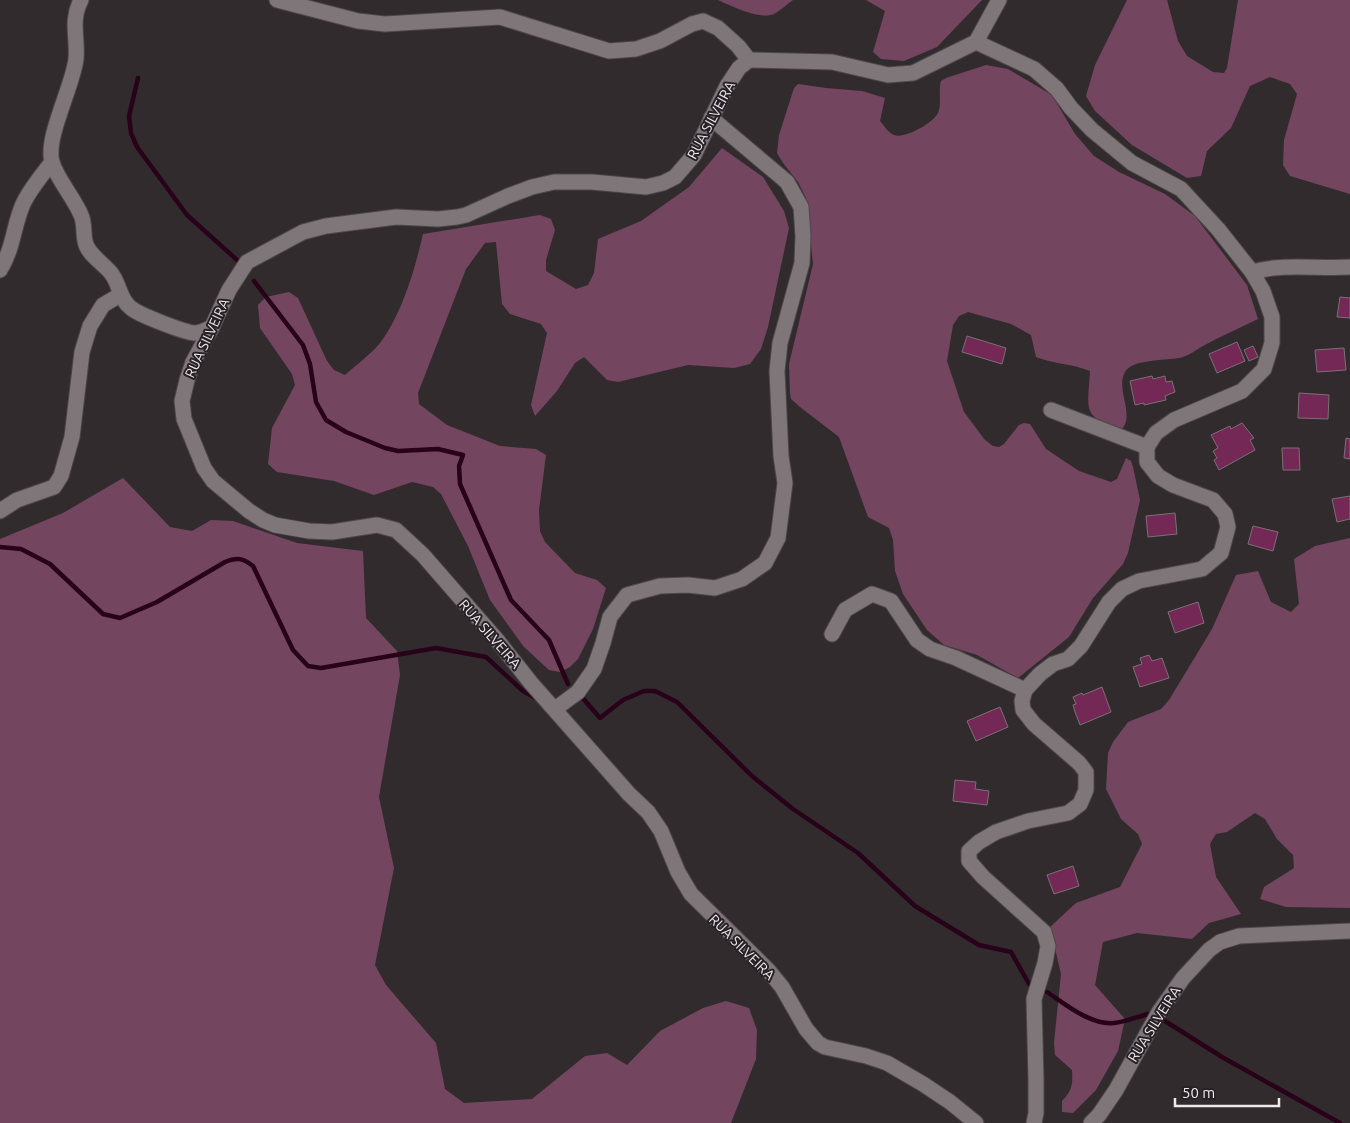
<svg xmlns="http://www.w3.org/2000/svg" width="1350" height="1123" font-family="Ubuntu,sans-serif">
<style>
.green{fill:#74455f}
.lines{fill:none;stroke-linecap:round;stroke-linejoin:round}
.stream{stroke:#270219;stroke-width:4.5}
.building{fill:#742856;stroke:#797175}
.minor-casing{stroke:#4d474a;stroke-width:17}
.minor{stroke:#7f767a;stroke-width:15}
.labels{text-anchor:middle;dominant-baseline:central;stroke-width:4;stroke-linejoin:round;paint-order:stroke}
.street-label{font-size:14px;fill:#eeeaec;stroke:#282125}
</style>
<rect width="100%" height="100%" fill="#322b2e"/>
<g class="green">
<path d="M718,0H793C787,4 780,11 774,14C760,20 731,6 718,0Z"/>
<path d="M835,0H982L937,47L904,61L881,59L873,52L885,11L866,0Z"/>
<path d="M1127,0H1167L1178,41L1187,56L1213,72L1224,73L1227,68L1238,0H1350V194L1290,176L1283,165L1284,140L1297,94L1290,84L1270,77L1250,86L1231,128L1207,151L1201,176L1187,178L1132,145L1095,111L1086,96L1095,65Z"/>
<path d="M986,65L1008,69L1052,95L1075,134L1094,156L1119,172L1165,194L1195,216L1247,285L1258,319C1240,328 1221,336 1203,346C1197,349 1190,355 1183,357C1170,361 1133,358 1125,372C1115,389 1136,416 1121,430C1081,416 1088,410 1090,371C1073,364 1054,364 1036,357L1031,335L1011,324L968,312L959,316L953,325L947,361L964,412L985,440L993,446L999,447L1004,444L1019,425L1024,423L1030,424L1046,449L1079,471L1111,482L1117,479L1126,458L1131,461L1133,467L1140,500L1128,553L1123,564L1093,598L1069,637L1018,678L977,655L944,645L927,630L903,594L895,571L893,540L889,528L868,517L839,437L800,407L791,399L790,393L789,364L813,264L806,198L798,182L783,163L777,153L779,135L794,88L798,84L826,88L862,91L885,98L880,121C884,125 888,133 894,135C905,139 933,123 938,113C942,104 938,91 941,81L946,78Z"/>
<path d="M722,148L763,177L784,211L789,228L768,327L761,349L750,364L734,368L688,365L618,382L607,380L584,357L575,363L557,391L535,416L531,405L547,333L541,324L510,314L502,304L496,242L485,243L466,269L418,393L419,404L447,425L500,446L536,449L546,455L539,510L540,531L545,542L575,573L597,580L606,588L593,629L578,659L570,667L560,672L549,670L524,647L490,600L468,546L441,494L433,487L412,482L374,495L334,481L277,472L268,464L272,428L295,385L292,374L260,328L258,305L266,297L289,292L298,298L327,361L334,370L345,375C356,365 370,355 380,343C402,314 415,269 423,234L540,215L551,219L555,230L546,260V271L576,289L588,285L594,273L598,239L641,221L689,187Z"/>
<path d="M123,478L170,527L192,531L211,520L233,521L297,543L363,551L366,618L397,651L400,675L379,797L394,868L375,965L386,985L436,1043L445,1089L464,1103L532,1099L585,1056L607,1053L627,1065L660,1031L703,1008L726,1001L749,1008L757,1030L756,1059L731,1123H0V539L63,513Z"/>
<path d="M1350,538V908L1286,907L1260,899L1264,887L1294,868L1293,855L1277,839L1265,819L1255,813L1227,832L1216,834L1210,844L1216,877L1241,914L1209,923L1192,939L1137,933L1103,942L1095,985L1125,1019L1118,1051L1096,1090L1073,1113L1062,1112V1101C1072,1091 1073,1084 1072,1070L1055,1055L1054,1043L1061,974L1050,927L1076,903L1120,887L1142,844L1138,834L1121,819L1106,789L1108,753L1113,742L1128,722L1161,709L1169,700L1212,629L1236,575L1258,571L1271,602L1291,612L1299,604L1294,559L1315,546Z"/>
</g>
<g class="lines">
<g class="stream">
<path d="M138,78L129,116L131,133L137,147L187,215L237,260"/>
<path d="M254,281L303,345L310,364L316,402L326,420L346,432L385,448L398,451L438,449L463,455L459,466L460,484L511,600L549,640L568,684"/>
<path d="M0,547L21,549L50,564L103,614L120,618L157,602L225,562C237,557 243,558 253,566L293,650L308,666L321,668L436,648L486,657L523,691L537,699"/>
<path d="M581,696L600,718L623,700L644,691H655L677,702L752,776L793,809L858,853L915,906L979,945L1011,952L1029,984"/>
<path d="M1047,992C1065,1004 1090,1025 1114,1023C1125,1022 1137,1017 1148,1014"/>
<path d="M1165,1021L1222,1057L1340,1123"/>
</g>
</g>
<g class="building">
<path d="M1340,297L1350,298V318L1337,317Z"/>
<path d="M967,336L1006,348L1002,364L962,352Z"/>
<path d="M1237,342L1245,361L1217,373L1209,354Z"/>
<path d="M1253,346L1258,357L1249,361L1244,350Z"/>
<path d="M1344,348L1346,370L1317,372L1315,350Z"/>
<path d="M1152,376L1153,379L1165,376L1166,382L1172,381L1175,392L1165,396L1166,400L1144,405V403L1135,405L1130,381Z"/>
<path d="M1299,393L1329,395L1328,419L1298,418Z"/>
<path d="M1242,423L1254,438L1250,440L1255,450L1219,470L1214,460L1217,458L1213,451L1218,448L1211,435L1230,426L1231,429Z"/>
<path d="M1346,438L1350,439V459L1344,458Z"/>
<path d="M1282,448H1299L1300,470H1283Z"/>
<path d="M1350,496V519L1337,522L1332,499Z"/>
<path d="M1175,513L1177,534L1148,537L1146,516Z"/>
<path d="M1253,526L1278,532L1273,551L1248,544Z"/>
<path d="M1198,602L1204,623L1175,633L1168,612Z"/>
<path d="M1149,655L1152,661L1162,658L1169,678L1140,687L1133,667L1142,664L1140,658Z"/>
<path d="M1102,687L1111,712L1080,725L1075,712L1073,705L1076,704L1073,697L1082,693L1083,695Z"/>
<path d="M1000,707L1008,727L976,741L967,721Z"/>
<path d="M955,780L976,782L975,789L989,791L987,805L953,801Z"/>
<path d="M1073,866L1079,886L1054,894L1047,875Z"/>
</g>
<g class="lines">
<g class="minor-casing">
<g id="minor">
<path d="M81,0C70,21 78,38 76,59C73,86 45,138 52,162C57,179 74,198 81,215C85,224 83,232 85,241C87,254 103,263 111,273C120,284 119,299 131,308C139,315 184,332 194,333C201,333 206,330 212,327"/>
<path d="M277,0L358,21L385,24L500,17L609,51L636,49L660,41L692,24L703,21L718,28L738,46L749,60"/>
<path d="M976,42L1034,69L1057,89L1071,108L1092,130L1132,163L1181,189L1218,229L1252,272C1285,263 1316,269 1350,267"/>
<path d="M749,60L739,68L727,86L694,155L675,177L663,183L646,187L592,182H554L532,187L508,196L466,215L457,217L438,219L396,217L326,226L303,232L247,262L229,290L212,327L193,362L187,380L182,401L184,419L204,468L213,481L249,511L263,520L275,525L309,531L332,532L377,525L396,530L423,555L497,640L531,683L629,794L648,812L661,831L678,872L691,894L768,970L782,987L806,1029L818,1043L825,1047L866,1056L887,1063L923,1084L950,1102L976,1123"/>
<path d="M749,60L832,62L888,75L913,73L976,42L999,0"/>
<path d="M0,270C14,247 13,227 23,204C30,189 42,175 52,162"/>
<path d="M1051,410L1147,447"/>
<path d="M0,511L17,500L54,487L61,476L72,437L82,352L90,326L103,305L120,295"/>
<path d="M832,634L845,610L872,594L891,601L917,640L930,649L956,658L1025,690"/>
<path d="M555,709L578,692L594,669L603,643L610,617L627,595L660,586L688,585L715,588L742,579L765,563L778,538L785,483L781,456L777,371L780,343L802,263L803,236L801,207L787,182L711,118"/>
<path d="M1034,1123L1036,1113V1080L1034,999L1045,963L1048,946L1044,932L983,877L969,861V851L979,842L996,832L1028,821L1068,813L1080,804L1086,790V772L1079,763L1034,724L1023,710L1022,701L1025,690L1040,674L1053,664L1068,659L1081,646L1109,602L1122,589L1139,581L1202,569L1221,553L1228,527L1225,514L1213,500L1173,485L1158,476L1147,462V447L1156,433L1174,420L1242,391L1264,369L1272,343V317L1263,291L1252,272"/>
<path d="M1091,1123L1099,1115L1116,1090L1159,1012L1183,978L1209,950L1220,942L1239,936L1350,931"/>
</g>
</g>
<use href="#minor" class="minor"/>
</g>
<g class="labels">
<g class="street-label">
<text transform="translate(711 120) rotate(-62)">RUA SILVEIRA</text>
<text transform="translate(207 338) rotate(-65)">RUA SILVEIRA</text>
<text transform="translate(490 634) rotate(49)">RUA SILVEIRA</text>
<text transform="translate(742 947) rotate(45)">RUA SILVEIRA</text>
<text transform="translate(1154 1024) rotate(-58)">RUA SILVEIRA</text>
</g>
</g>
<path d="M1175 1098v8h104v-8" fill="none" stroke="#eeeaec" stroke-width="2.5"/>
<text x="1182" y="1098" font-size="15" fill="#eeeaec" stroke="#282125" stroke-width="4" paint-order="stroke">50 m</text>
</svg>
